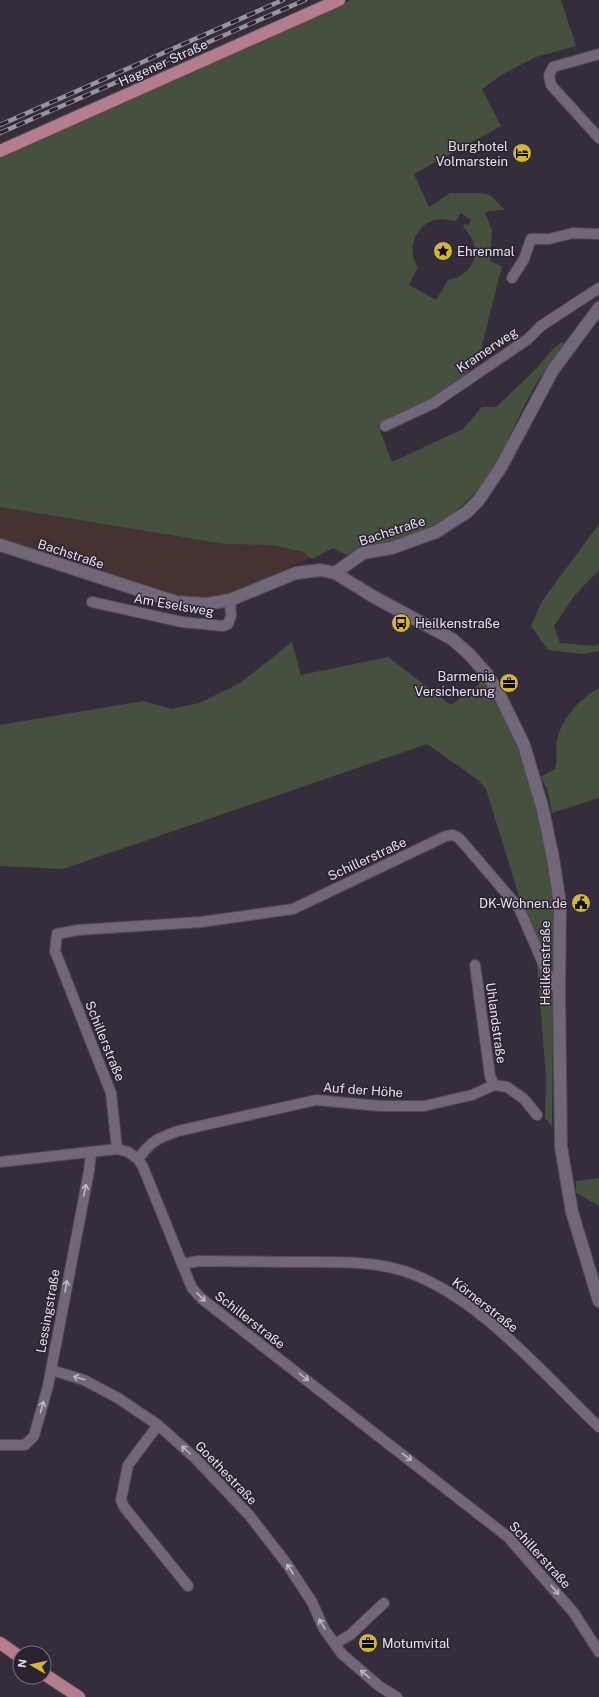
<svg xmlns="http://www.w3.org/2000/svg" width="599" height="1697" font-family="'Public Sans',sans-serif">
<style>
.commercial{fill:#463231}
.green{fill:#46503f;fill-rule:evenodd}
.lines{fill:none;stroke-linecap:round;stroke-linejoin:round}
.street-casing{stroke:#514a57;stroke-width:12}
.secondary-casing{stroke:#514a57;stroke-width:14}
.primary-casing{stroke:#514a57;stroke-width:14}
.street{stroke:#716779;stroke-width:10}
.secondary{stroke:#716779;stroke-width:12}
.primary{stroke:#b37d8d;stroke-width:12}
.rail-casing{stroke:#99929f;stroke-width:4.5}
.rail{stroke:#2b2231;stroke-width:3;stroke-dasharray:9;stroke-linecap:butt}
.oneway{stroke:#beb7c4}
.labels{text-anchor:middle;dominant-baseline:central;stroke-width:3;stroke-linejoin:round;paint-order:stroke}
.street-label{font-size:13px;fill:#e8e2ec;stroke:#2b2231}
.poi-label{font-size:13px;fill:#e8e2ec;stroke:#2b2231;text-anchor:end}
</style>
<rect width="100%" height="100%" fill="#352c3c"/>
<path class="commercial" d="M0,507L225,544L272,545L303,552L310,558L225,596L202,599L177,598L0,541Z"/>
<g class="green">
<path d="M351,0H561L576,46L536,57L503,74L482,89L501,126L414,174L429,207L450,193H478L490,195L505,210L490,211L485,213L492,230L490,261L502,266L480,354C462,392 413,408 378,425L392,462L463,429L482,407H496L536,369L553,349L562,342L564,344C553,359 542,373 533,389C507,436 492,490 443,520C427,530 409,538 390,543C375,547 361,546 347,555L333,548L314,558H310L303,552L272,545L225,544L0,507V157ZM461,213L471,220L469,225L464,224L463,227C484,247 477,274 448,280L436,300L409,285L418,267C406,251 415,226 434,220C441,218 449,220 456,221Z"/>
<path d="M599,524V570L575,595L554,626L560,643L594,646L599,644V651L583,654L548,650L531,626L542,601Z"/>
<path d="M292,642L301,675L388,657L451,705L478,685L482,678L518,745L539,815L554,900L552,1126L545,1118L546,1076L536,951L486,789L478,780L427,744L63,869L0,866V725L144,701L171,709L199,703L240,683Z"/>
<path d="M599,688V798L552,813L547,788L540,777L555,769C558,759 555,750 557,741C561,719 580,698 599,688Z"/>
<path d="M599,1178V1206L576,1193V1181Z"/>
</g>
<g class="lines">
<g class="street-casing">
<g id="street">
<path d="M599,54L553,67L549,75L551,85L599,138"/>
<path d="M512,278L524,259L531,239H549L573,233L599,234"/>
<path d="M385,426L434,403L528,339L541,326L599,288"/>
<path d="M92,602L182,622L223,626L228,624L231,616L230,600"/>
<path d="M475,965L490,1076L494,1085"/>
<path d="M117,1149L111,1093L55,951L57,934L78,930L201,922L293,909L446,836L453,835L459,838L519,908L552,984L559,990"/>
<path d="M138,1159C151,1141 158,1138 178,1131L316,1100L380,1106H424L472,1095L494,1085L507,1087L524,1099L537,1115"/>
<path d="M0,1162L117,1149L128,1152L138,1159L143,1167L187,1276L192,1288L202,1299L508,1537L574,1613L599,1652"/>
<path d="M182,1264L199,1261C234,1261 268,1262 302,1262C336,1262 372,1261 404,1271C478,1295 543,1374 599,1427"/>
<path d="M51,1370L84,1380L118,1398L158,1425L195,1458L249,1515L287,1564L312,1602L324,1629L342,1654L379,1686L397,1697"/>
<path d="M158,1425L128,1465L121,1500L124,1507L188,1586"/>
<path d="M0,1445H25L34,1436L48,1386L89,1171L91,1153"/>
<path d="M336,1643L350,1635L384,1603"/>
</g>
</g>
<g class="secondary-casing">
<g id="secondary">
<path d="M0,545L176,602L207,604L230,600L296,573L321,570L335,573L374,597L452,639L469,654L487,674L499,694L524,745L543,810L553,858L560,904L559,990L561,1147L572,1212L599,1301"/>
<path d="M335,573L363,553L392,548L436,532L467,512L478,501L501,467L553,370L599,308"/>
</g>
</g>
<g class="primary-casing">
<g id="primary">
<path d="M0,151L339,0"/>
<path d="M0,1643L20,1657"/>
<path d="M44,1674L79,1697"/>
</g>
</g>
<use href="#street" class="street"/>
<use href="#secondary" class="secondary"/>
<use href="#primary" class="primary"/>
<g class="rail-casing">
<g id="rail">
<path d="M0,125L283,0"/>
<path d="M0,133L305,0"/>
</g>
</g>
<use href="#rail" class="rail"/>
</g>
<defs><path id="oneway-shaft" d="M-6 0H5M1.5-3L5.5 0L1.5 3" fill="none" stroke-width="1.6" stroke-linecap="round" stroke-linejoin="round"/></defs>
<g class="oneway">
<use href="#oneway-shaft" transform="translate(85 1190) rotate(-78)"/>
<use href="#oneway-shaft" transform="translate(66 1286) rotate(-79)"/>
<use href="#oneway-shaft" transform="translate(201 1297) rotate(45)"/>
<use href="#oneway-shaft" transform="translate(304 1377) rotate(38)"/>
<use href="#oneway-shaft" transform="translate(79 1378) rotate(-163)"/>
<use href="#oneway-shaft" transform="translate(42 1407) rotate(-74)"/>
<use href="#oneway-shaft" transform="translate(186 1450) rotate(-138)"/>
<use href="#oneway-shaft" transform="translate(407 1457) rotate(37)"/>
<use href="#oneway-shaft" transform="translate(290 1569) rotate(-123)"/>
<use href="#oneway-shaft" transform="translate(555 1590) rotate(50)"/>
<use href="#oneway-shaft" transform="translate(322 1624) rotate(-121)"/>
<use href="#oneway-shaft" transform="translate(365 1674) rotate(-141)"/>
</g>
<defs>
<g id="hotel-disc" transform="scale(1)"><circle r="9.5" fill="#d2b736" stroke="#2b2231"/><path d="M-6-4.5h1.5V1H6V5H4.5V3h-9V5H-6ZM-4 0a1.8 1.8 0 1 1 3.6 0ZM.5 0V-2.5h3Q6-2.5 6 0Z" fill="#111"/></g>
<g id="sight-disc" transform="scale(1)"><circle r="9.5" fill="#d2b736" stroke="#2b2231"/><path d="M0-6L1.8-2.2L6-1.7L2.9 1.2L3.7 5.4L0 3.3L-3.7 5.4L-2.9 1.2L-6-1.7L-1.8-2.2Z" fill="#111"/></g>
<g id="bus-disc" transform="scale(1)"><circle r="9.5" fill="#d2b736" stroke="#2b2231"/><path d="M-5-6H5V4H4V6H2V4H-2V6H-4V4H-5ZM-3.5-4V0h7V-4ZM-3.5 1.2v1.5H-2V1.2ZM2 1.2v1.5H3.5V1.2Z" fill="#111"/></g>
<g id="office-disc" transform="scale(1)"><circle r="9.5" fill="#d2b736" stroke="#2b2231"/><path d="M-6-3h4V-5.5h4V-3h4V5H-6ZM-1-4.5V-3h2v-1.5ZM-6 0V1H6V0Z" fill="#111"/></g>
<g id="civic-disc" transform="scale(1)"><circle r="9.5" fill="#d2b736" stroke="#2b2231"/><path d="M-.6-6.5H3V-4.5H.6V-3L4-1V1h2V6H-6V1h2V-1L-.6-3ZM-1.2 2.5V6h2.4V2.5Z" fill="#111"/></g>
</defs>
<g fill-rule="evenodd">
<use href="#hotel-disc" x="522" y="153"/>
<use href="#sight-disc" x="443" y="251"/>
<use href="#bus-disc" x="401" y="623"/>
<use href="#office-disc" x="509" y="683"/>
<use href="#civic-disc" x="581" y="903"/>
<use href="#office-disc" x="368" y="1643"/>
</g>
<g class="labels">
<g class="street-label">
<text transform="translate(163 63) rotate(-24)">Hagener Straße</text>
<text transform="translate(487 350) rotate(-34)">Kramerweg</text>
<text transform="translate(392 531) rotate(-18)">Bachstraße</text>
<text transform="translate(71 554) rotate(18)">Bachstraße</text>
<text transform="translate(174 605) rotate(10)">Am Eselsweg</text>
<text transform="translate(367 859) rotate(-25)">Schillerstraße</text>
<text transform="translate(545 963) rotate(-90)">Heilkenstraße</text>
<text transform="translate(496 1023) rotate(82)">Uhlandstraße</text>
<text transform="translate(105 1041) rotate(68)">Schillerstraße</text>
<text transform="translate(363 1090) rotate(4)">Auf der Höhe</text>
<text transform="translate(485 1305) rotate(38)">Körnerstraße</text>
<text transform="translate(48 1311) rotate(-80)">Lessingstraße</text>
<text transform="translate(250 1320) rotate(38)">Schillerstraße</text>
<text transform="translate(226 1473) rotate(46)">Goethestraße</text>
<text transform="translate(540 1555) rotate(48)">Schillerstraße</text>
</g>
<g class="poi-label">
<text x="508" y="146">Burghotel<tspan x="508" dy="15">Volmarstein</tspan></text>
<text x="457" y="251" text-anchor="start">Ehrenmal</text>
<text x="415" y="623" text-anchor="start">Heilkenstraße</text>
<text x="495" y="676">Barmenia<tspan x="495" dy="15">Versicherung</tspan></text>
<text x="567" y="903">DK-Wohnen.de</text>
<text x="382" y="1643" text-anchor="start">Motumvital</text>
</g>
</g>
<g transform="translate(32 1665) rotate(279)"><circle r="19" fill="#2b2231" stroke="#776f7c"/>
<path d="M0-3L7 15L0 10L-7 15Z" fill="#d2b736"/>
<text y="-6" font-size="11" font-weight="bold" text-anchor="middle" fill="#e8e2ec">N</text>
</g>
</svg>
